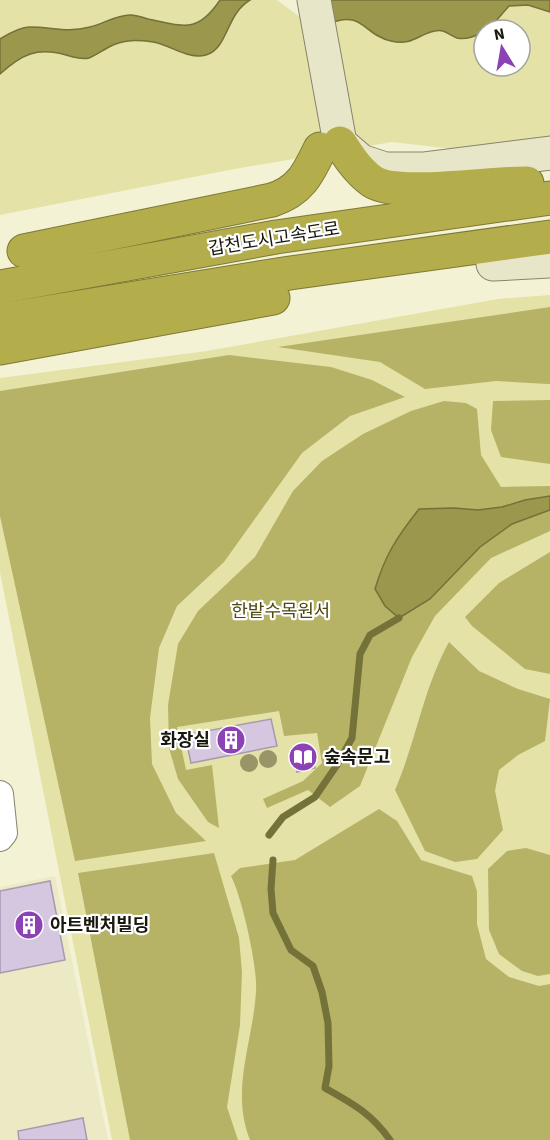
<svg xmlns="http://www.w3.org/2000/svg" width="550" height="1140" font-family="'Source Sans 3','Noto Sans KR',sans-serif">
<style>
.built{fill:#ebeac5}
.green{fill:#e4e2a7;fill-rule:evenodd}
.forest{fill:#b6b266}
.water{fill:#9b974c;stroke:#747139;stroke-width:1.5}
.pier{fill:#f3f2d5}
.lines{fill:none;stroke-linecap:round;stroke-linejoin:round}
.stream{stroke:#747139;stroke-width:7}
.building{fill:#d6c7e0;stroke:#a899b1;stroke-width:1.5}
.street-casing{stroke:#86856b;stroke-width:28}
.secondary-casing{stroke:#86856b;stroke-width:35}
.highway-casing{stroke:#7d7936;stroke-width:35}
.street{stroke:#fff;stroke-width:26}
.secondary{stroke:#e8e6c9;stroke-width:33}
.highway{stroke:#b3ad4b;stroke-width:33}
.tree{fill:#989568}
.labels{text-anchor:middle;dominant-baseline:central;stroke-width:4.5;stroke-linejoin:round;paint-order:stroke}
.street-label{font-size:18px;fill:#19180e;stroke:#fff}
.park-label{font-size:18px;fill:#4d490e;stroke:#fff}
.poi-label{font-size:18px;font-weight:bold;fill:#19180e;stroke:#fff;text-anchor:start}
</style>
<rect width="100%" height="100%" fill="#f3f2d5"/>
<path class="built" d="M55,876L108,1140H0V887Z"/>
<g class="green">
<path d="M0,0H550V144L470,151L392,142L229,170L0,215ZM484,30H520V66H484Z"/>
<path d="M550,295V1140H112L0,572V378L207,351L498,299Z"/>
</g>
<g class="forest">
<path d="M550,307V384H548L496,381L425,389L380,362L278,347Z"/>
<path d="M229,355L331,367L372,380L405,397L350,416L302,453L224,562L177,606L159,648L150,718L152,764L176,813L206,841L75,861L0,516V391Z"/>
<path d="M550,400V464L501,457L491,430L493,401Z"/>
<path d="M444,401L466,403L477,409L481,455L501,487L550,486V531L491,558L435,616L412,657L360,786L330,807L308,790L267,808L263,799L303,781L322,763L317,733L284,736L279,711L177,727L186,770L212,765L219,828L208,822L178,779L169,748L168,705L178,644L198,611L255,557L293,491L322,461L363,434L411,411Z"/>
<path d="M550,552V674L525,669L472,626L465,617L499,583Z"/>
<path d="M449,642L479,671L518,689L550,699L545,741L518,755L499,770L495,791L503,830L477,859L455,862L425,851L395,790C416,742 423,689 449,642Z"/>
<path d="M379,809L397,821L421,860L472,876L477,891V924L486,959L509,977L539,986L550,984V1140H250C230,1090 253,1042 256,992C258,968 242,897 231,876L240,868L295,860Z"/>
<path d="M526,848L550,855V974L538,976L522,971L499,954L489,930L488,869L507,851Z"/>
<path d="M214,853L239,938L242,972L240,1025L227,1107L238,1140H130L78,873Z"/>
</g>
<g class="water">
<path d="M220,0H250C226,14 228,49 206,55C188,60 171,45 153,42C137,40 124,39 109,47C103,50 95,56 89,58C81,60 73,57 66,55C37,47 22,54 0,74V39C8,34 20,27 30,27C53,27 66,33 90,27C103,24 116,15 130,15C135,15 142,17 148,19C184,26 197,34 220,0Z"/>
<path d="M322,0H550V12L528,5L509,6L488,30H484V32C475,36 467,40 457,38C449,35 445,29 435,31C418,34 413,46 391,41C363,35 363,9 328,24Z"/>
<path d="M550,496V510L512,524L480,547L430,599L399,618L385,606L375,589C385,555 397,537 419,509L454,508L478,510L502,507L525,500Z"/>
</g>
<path class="pier" d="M277,0H331L335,24L328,27L308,23Z"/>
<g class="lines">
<g class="stream">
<path d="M269,835L283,817L315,797L337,765L352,738L360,654L370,635L399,618"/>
<path d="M273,860L271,889L273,913L291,950L313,966L322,992L328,1023L329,1066L325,1088C353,1104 371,1113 390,1140"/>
</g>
</g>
<g class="building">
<path d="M271,719L277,746L191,763L185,735Z"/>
<path d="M310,746L315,768L297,772L292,748Z"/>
<path d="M50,881L65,960L0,973V891Z"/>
<path d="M83,1118L87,1140H19L18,1131Z"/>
</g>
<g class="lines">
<g class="street-casing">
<path id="street" d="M0,794L4,833L0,838"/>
</g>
<g class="secondary-casing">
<g id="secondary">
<path d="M314,0L340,143L361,161L385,169H423L550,153"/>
<path d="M493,264L550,261"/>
</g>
</g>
<g class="highway-casing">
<g id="highway">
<path d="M340,143C349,157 358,171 372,181C396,198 493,182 527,183"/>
<path d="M24,251L272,200C300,191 308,174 320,149"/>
<path d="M0,287L276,237L550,198"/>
<path d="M0,320L290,273L550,237"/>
<path d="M0,348L273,298"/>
</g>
</g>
<use href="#street" class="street"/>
<use href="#secondary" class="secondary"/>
<use href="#highway" class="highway"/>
</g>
<g class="tree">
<circle cx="268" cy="759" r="9"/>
<circle cx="249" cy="763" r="9"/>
</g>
<defs>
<g id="building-disc" transform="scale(1.5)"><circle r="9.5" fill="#8c42b4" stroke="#fff"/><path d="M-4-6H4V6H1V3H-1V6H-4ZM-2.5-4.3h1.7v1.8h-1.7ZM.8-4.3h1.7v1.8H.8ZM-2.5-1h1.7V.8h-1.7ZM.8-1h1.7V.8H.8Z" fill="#fff"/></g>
<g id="library-disc" transform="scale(1.5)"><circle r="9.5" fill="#8c42b4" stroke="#fff"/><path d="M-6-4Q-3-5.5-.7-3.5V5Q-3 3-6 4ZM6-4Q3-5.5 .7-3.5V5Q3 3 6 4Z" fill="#fff"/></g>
</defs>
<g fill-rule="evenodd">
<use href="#building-disc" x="231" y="740"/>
<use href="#library-disc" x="303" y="757"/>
<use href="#building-disc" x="29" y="925"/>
</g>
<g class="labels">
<g class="street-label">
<text transform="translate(274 239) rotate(-9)">갑천도시고속도로</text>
</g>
<g class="park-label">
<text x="281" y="611">한밭수목원서</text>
</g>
<g class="poi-label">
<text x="210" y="740" text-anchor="end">화장실</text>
<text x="324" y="757">숲속문고</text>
<text x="50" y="925">아트벤처빌딩</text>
</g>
</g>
<g transform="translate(502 48) rotate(349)"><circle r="28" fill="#ffffff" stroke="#a3a39f" stroke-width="1.5"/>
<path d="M0-4.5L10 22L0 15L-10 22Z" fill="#8c42b4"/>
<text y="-9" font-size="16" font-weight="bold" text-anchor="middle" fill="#19180e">N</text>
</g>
</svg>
